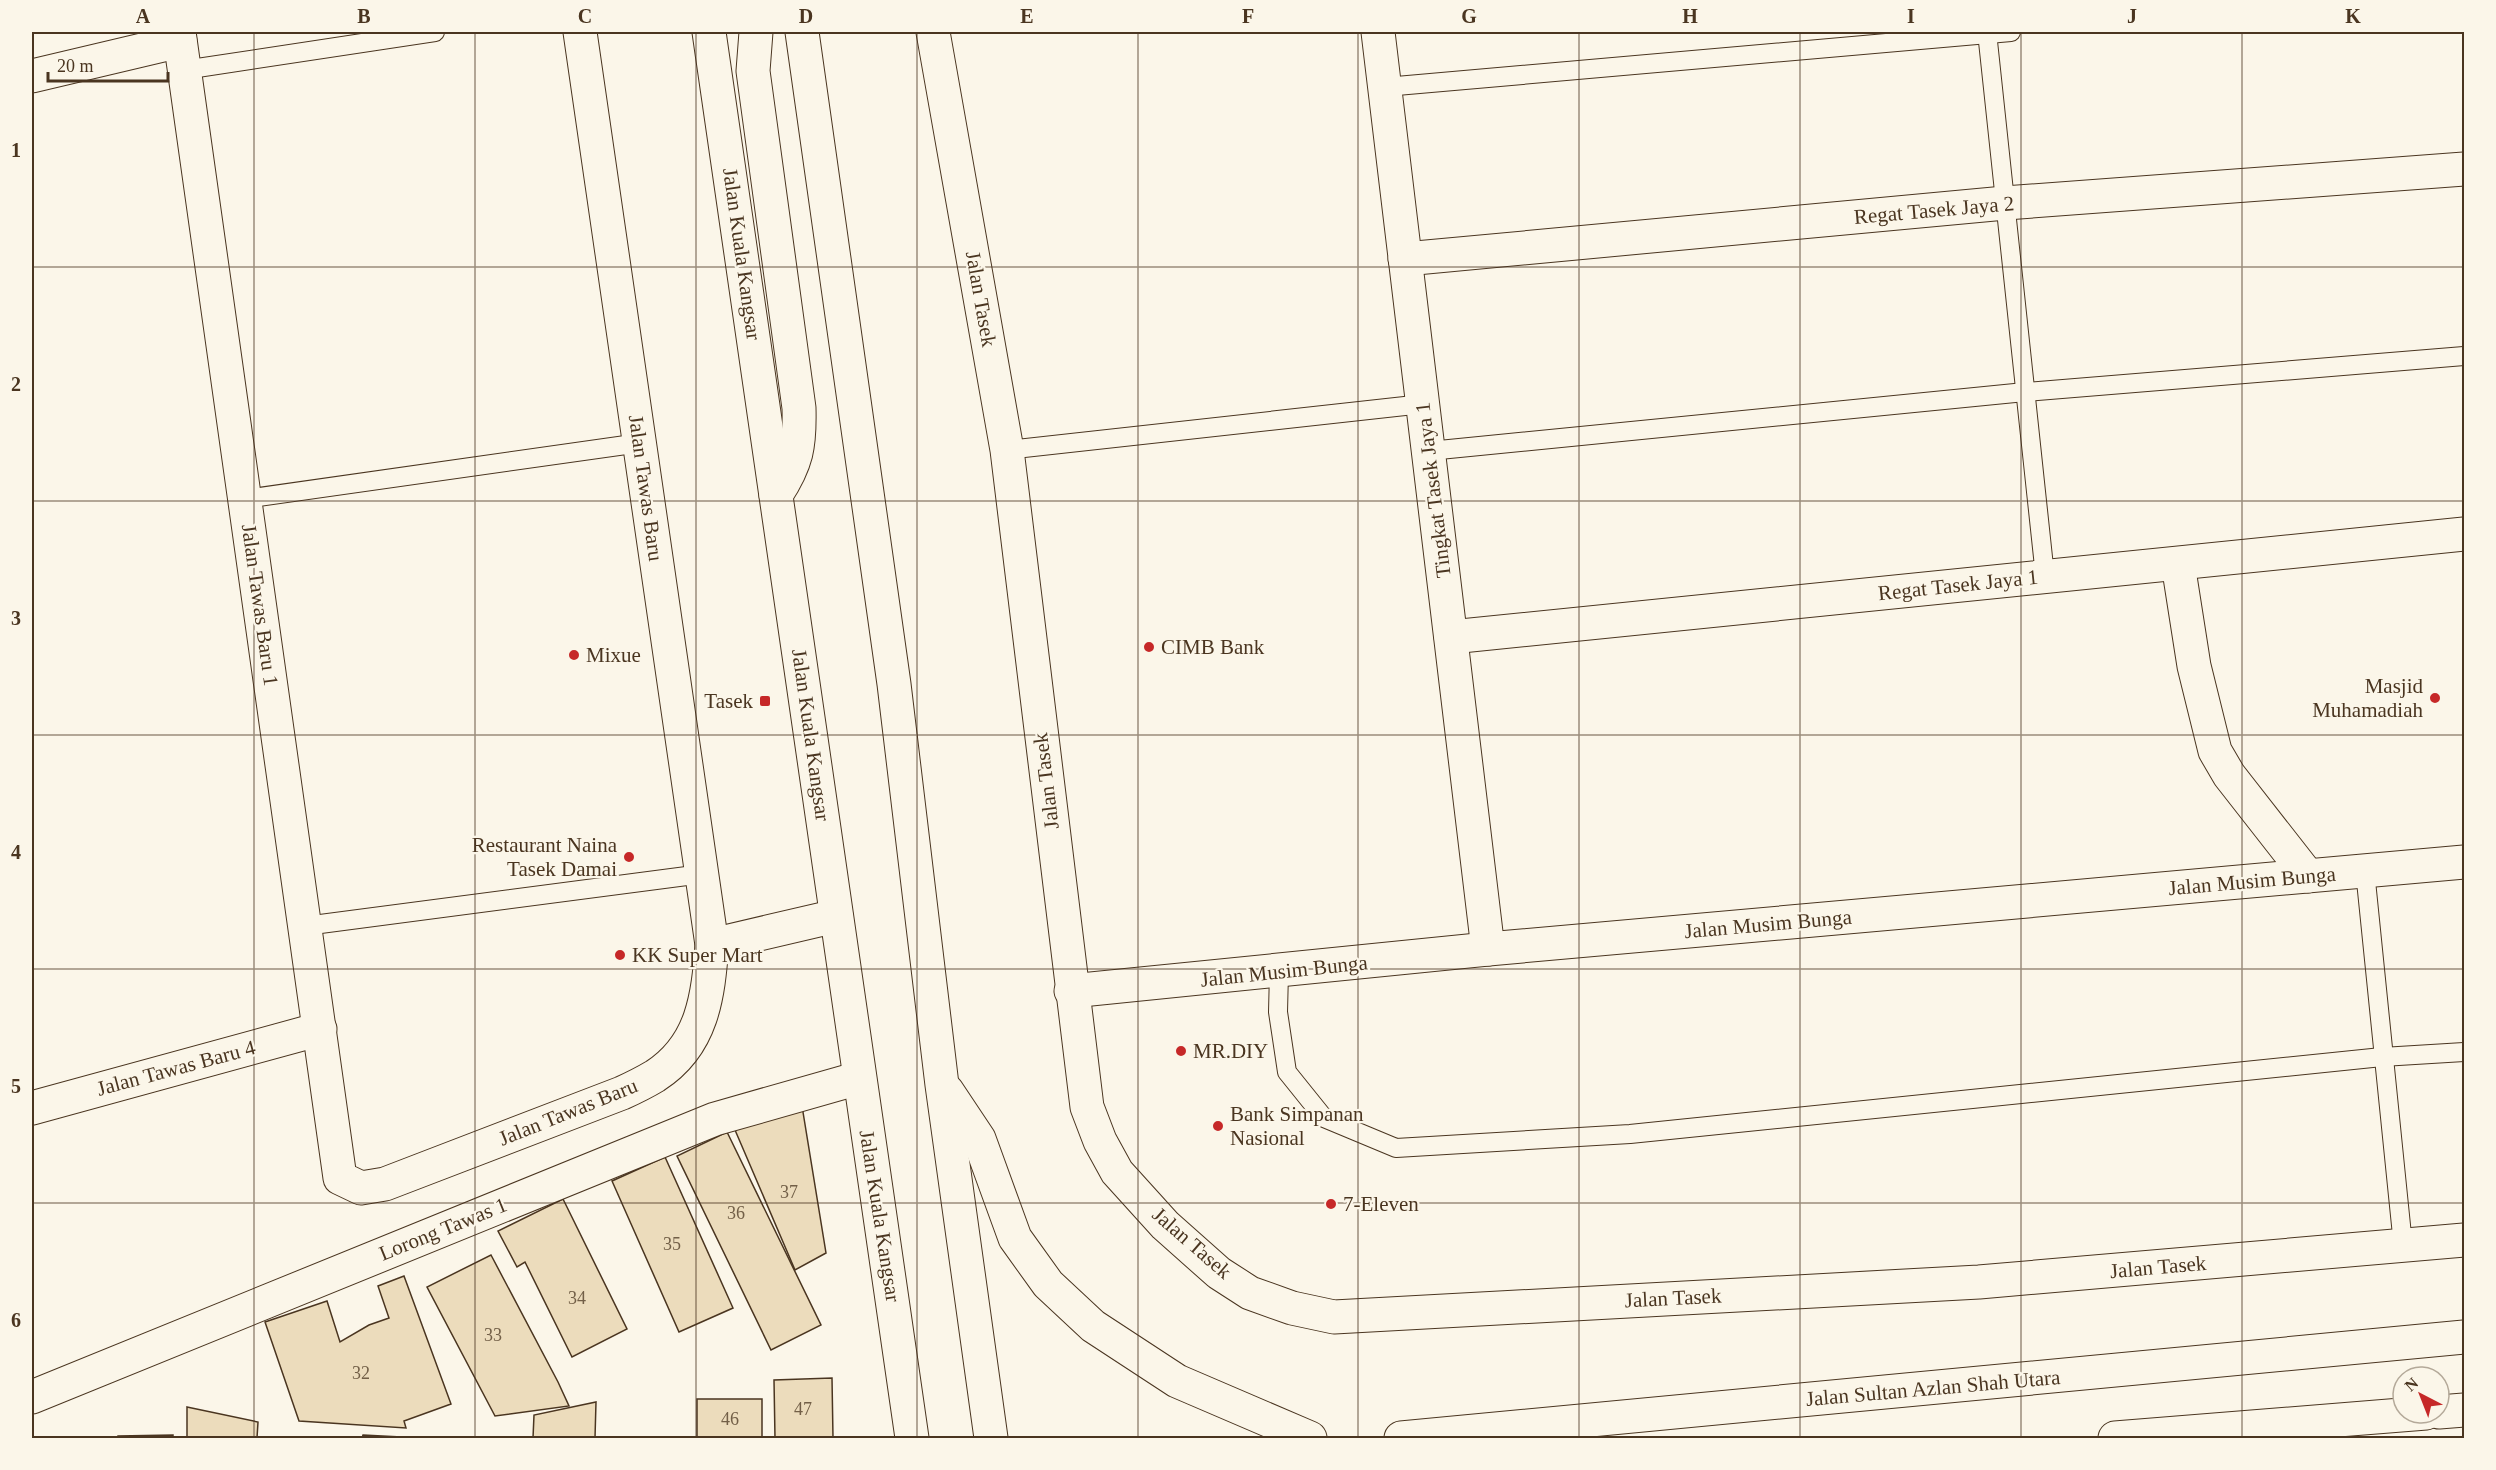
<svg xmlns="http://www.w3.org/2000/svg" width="2496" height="1470" font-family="Georgia,serif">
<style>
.building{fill:#ecdcbc;stroke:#4a3520;stroke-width:1.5}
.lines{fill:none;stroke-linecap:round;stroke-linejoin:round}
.lane-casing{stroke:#4a3520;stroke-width:20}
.street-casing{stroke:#4a3520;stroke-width:35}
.primary-casing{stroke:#4a3520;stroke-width:35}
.highway-casing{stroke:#4a3520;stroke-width:35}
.lane{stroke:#fbf6e9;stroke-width:18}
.street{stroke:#fbf6e9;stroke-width:33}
.primary{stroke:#fbf6e9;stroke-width:33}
.highway{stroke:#fbf6e9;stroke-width:33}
.grid{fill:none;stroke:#4a3520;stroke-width:1.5;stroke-opacity:0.55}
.poi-dot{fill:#c62828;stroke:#fbf6e9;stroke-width:2}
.labels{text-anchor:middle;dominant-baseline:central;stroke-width:4.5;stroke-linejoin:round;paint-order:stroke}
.number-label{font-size:18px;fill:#725f47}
.street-label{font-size:21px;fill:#4a3520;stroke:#fbf6e9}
.poi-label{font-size:21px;fill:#4a3520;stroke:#fbf6e9;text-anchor:start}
.neatline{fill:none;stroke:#4a3520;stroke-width:2}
.grid-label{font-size:20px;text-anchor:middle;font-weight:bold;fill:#4a3520}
</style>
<rect width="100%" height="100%" fill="#fbf6e9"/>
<g class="building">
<path d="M802,1106L826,1253L795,1270L735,1130Z"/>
<path d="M727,1132L821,1325L771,1350L677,1156Z"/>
<path d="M665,1157L733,1308L679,1332L612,1181Z"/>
<path d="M563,1199L627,1329L572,1357L525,1262L517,1267L498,1231Z"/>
<path d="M491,1255L558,1382L569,1406L495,1416L427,1287Z"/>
<path d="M404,1276L451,1404L404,1421L406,1428L299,1421L265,1322L327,1301L340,1342L369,1325L389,1318L378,1286Z"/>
<path d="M832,1378L833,1438H775L774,1380Z"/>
<rect x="697" y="1399" width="65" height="39"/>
<path d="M596,1402L595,1438H533L534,1415Z"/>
<path d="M187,1407L258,1422L257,1438H187Z"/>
<path d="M173,1435V1438H118V1436Z"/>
<path d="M363,1435L421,1438H362Z"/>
</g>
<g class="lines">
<g class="lane-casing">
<g id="lane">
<path d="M1987,32L2045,576"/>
<path d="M184,70L435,32"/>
<path d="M1385,87L2011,32"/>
<path d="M1007,450L1423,404"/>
<path d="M1429,451L2025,392L2464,356"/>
<path d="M245,499L640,443"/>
<path d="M2365,871L2403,1245"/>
<path d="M305,926L702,874"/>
<path d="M1279,972L1278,1012L1287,1072L1324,1118L1396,1148L1630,1134L2382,1057L2464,1052"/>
</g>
</g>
<g class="street-casing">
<g id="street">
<path d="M179,32L340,1178L361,1188L385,1184L622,1093C633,1088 645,1082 655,1076C703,1045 708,996 712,945L580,32"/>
<path d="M933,32L1007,450L1087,1107L1100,1141L1117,1172L1165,1225L1219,1273L1250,1293L1292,1308L1334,1317L1979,1282L2464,1240"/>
<path d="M1378,32L1488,949"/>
<path d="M32,76L180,41"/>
<path d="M1405,259L2005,203L2464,169"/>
<path d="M2178,564L2194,666L2215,751L2229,775L2308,876"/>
<path d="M1451,637L2464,534"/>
<path d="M712,945L836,916"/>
<path d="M1071,991L1488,949L2464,862"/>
<path d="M32,1108L320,1029"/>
<path d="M32,1397L715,1119L859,1078"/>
</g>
</g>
<g class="primary-casing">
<g id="primary">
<path d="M2439,1412L2464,1410"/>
<path d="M1401,1438L2464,1337"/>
<path d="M2115,1438L2426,1413"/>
</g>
</g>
<g class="highway-casing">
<g id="highway">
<path d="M709,32L912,1438"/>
<path d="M756,32L753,71L799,408C800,446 797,463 776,495"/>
<path d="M802,32L894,684L942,1085L991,1438"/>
<path d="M947,1091L979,1139L1015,1238L1048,1284L1093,1326L1177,1381L1310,1438"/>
</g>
</g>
<use href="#lane" class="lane"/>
<use href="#street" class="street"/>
<use href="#primary" class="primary"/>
<use href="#highway" class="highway"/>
</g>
<path class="grid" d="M254,32V1438M475,32V1438M696,32V1438M917,32V1438M1138,32V1438M1358,32V1438M1579,32V1438M1800,32V1438M2021,32V1438M2242,32V1438M32,267H2464M32,501H2464M32,735H2464M32,969H2464M32,1203H2464"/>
<g class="poi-dot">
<circle cx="1149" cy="647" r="6"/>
<circle cx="574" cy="655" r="6"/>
<circle cx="2435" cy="698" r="6"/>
<rect x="759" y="695" width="12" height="12" rx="3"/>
<circle cx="629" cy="857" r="6"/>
<circle cx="620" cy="955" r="6"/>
<circle cx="1181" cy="1051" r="6"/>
<circle cx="1218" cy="1126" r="6"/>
<circle cx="1331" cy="1204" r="6"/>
</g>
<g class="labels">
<g class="number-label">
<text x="789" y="1192">37</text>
<text x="736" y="1213">36</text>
<text x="672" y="1244">35</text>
<text x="577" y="1298">34</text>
<text x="493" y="1335">33</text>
<text x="361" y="1373">32</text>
<text x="803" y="1409">47</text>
<text x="730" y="1419">46</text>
</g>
<g class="street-label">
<text transform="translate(1934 210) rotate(-5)">Regat Tasek Jaya 2</text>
<text transform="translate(742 254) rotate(82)">Jalan Kuala Kangsar</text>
<text transform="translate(981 299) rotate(80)">Jalan Tasek</text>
<text transform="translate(646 488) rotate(82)">Jalan Tawas Baru</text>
<text transform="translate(1433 490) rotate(-97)">Tingkat Tasek Jaya 1</text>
<text transform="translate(1958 585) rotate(-6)">Regat Tasek Jaya 1</text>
<text transform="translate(260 605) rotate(82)">Jalan Tawas Baru 1</text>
<text transform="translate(811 735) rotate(82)">Jalan Kuala Kangsar</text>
<text transform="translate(1046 781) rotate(-97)">Jalan Tasek</text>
<text transform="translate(2252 881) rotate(-5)">Jalan Musim Bunga</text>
<text transform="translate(1768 924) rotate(-5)">Jalan Musim Bunga</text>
<text transform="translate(1284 971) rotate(-6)">Jalan Musim Bunga</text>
<text transform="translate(176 1068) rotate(-15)">Jalan Tawas Baru 4</text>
<text transform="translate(568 1112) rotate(-22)">Jalan Tawas Baru</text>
<text transform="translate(880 1216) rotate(81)">Jalan Kuala Kangsar</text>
<text transform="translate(443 1229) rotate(-22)">Lorong Tawas 1</text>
<text transform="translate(1192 1243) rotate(41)">Jalan Tasek</text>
<text transform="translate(2158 1267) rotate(-5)">Jalan Tasek</text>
<text transform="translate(1673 1298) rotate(-3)">Jalan Tasek</text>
<text transform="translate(1933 1388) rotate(-5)">Jalan Sultan Azlan Shah Utara</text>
</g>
<g class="poi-label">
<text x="1161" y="647">CIMB Bank</text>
<text x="586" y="655">Mixue</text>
<text x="2423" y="686" text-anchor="end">Masjid<tspan x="2423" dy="24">Muhamadiah</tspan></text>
<text x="753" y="701" text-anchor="end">Tasek</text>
<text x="617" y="845" text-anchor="end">Restaurant Naina<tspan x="617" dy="24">Tasek Damai</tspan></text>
<text x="632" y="955">KK Super Mart</text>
<text x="1193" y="1051">MR.DIY</text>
<text x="1230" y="1114">Bank Simpanan<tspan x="1230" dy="24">Nasional</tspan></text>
<text x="1343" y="1204">7-Eleven</text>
</g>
</g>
<rect width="2496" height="1470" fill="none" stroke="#fbf6e9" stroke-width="66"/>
<g transform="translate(2421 1395) rotate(318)"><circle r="28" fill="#fbf6e9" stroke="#b4a999" stroke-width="1.5"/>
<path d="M0-4.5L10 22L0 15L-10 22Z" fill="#c62828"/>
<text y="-9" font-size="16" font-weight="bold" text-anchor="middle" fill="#4a3520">N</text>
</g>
<path d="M48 72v9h120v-9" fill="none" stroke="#4a3520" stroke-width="3"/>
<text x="57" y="72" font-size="18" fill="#4a3520" stroke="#fbf6e9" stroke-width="4.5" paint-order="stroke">20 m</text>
<rect x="33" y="33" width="2430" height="1404" class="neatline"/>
<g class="grid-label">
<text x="143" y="23">A</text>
<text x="364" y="23">B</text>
<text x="585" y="23">C</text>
<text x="806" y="23">D</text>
<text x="1027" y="23">E</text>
<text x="1248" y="23">F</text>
<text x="1469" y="23">G</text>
<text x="1690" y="23">H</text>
<text x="1911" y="23">I</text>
<text x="2132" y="23">J</text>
<text x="2353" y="23">K</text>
<text x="16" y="157">1</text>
<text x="16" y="391">2</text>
<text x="16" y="625">3</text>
<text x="16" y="859">4</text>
<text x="16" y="1093">5</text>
<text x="16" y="1327">6</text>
</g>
</svg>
